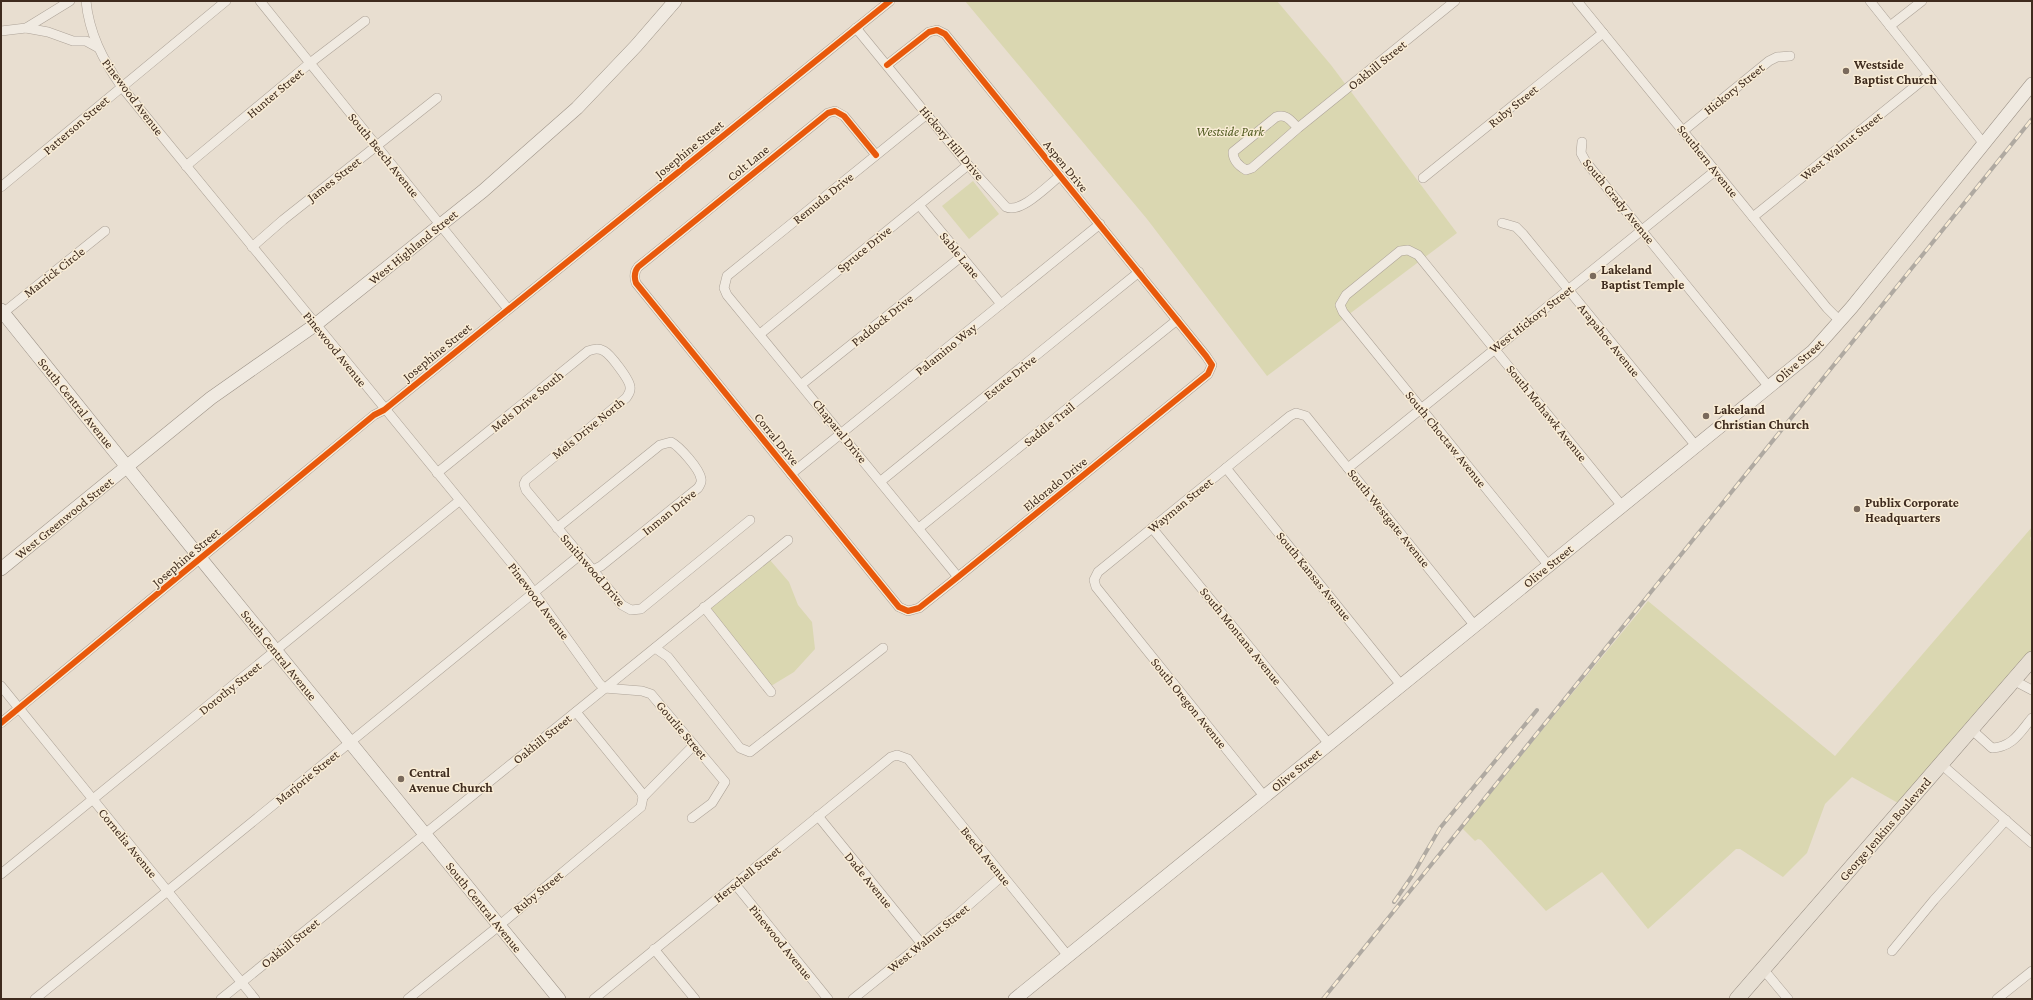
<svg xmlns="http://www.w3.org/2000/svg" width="2033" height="1000" font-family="'Crimson Pro',serif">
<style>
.green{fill:#dad7b1}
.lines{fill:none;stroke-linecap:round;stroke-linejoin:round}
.street-casing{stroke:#ada398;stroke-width:10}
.secondary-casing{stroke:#9d9388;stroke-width:14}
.primary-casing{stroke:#93897f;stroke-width:16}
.street{stroke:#f0eae1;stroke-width:9}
.secondary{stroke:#f0eae1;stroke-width:13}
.primary{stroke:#e7dfd3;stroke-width:15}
.rail-casing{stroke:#afa9a1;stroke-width:4}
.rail{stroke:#f9ecd5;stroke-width:2.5;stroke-dasharray:8;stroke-linecap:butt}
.cycleway-casing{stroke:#f9ecd5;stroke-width:8}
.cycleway{stroke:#e8590c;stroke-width:6}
.poi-dot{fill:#7a6a5c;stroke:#f9ecd5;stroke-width:1.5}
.labels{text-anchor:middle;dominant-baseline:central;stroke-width:3;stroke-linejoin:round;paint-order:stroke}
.poi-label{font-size:13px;font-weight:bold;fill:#3e2b1e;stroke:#f9ecd5;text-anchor:start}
.street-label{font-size:13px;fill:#3e2b1e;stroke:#f9ecd5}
.park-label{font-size:13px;font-style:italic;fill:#525c23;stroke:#f9ecd5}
</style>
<rect width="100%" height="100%" fill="#e8ded0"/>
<g class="green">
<path d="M965,1H1277L1331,65L1457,233L1267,376L1147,219Z"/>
<path d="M973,181L999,214L969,239L942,206Z"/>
<path d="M2032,527V535L2030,538L2032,546V651L1898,803L1852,777L1825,804L1807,853L1783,877L1740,849H1736L1648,929L1602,872L1546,911L1481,840L1478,839L1475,841L1462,828L1648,601L1835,756Z"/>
<path d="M770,560L789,582L798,605L812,622L815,649L794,672L771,686L710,608Z"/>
</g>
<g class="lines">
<g class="street-casing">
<g id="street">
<path d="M86,1C89,33 103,60 121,86L522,576L599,683L604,688L642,691L651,694L725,782L712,803L692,818"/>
<path d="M260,1L508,309"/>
<path d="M1577,1L1827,308L1840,321"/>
<path d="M1870,1L1984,144"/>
<path d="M1890,26L1922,1"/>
<path d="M26,28L48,32L73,41H86L97,47"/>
<path d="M856,28L968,165L1006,207C1021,214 1048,185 1060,176"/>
<path d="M1,31L26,28L70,1"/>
<path d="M927,114L727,276L724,288L727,295L958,577"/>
<path d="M1298,128C1291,121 1286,113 1276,117L1233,152C1233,160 1239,166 1246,170L1252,168L1298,128L1455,1"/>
<path d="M1683,131L1769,61L1777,57L1790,56"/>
<path d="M1582,142L1581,153L1586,162L1769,387"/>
<path d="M876,155L844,116L835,111L828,113L638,267C634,272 634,277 636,283L899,607L908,611L919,608L958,577L1208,374L1212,365L1206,356L945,34L937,30L929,32L887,65"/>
<path d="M186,166L310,63L365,21"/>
<path d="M1423,178L1603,33"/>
<path d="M1,187L226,1"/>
<path d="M919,205L1001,304"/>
<path d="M1753,217L1929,75"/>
<path d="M1502,223L1516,227L1523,234L1696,446"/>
<path d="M252,247L283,220L437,98"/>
<path d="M3,313L105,231"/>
<path d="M760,334L968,165"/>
<path d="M802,384L962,256"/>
<path d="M1226,468L1401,685"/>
<path d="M1348,468L1715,171"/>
<path d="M437,473L588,351C594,349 598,348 604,351C610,354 630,380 630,387C631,392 628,395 626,398L526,480L524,484L526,490L622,605L631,610L641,609L750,520"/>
<path d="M791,474L1100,224"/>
<path d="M881,481L1139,272"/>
<path d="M557,528L660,445L671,442C679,446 700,469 701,479C702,482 700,485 698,488L601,566L593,570"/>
<path d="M919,528L1177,320"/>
<path d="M1152,528L1329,744"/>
<path d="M1549,566L1343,312L1340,305L1346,295L1400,251L1408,250L1418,255L1622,506"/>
<path d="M704,607L771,692"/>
<path d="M655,648L668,657L740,748L750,752L883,648"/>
<path d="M2013,680L2032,690"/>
<path d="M1,686L255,999"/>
<path d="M1,723L374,415L384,410L890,1"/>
<path d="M1971,729L1992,748C2013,747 2020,732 2032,718"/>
<path d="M1941,764L2032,843"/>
<path d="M1264,796L1096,587L1094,580L1098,572L1290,416L1296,413L1306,416L1475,626"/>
<path d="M643,797L694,745"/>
<path d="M818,816L921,943"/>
<path d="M1,874L459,501"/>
<path d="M735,884L828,999"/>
<path d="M654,949L695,999"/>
<path d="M1892,951L1934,900L2006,820"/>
<path d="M1763,969L1788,999"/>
<path d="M35,999L580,555"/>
<path d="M221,999L788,540"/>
<path d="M408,999L495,929L641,807L643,797L641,792L576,712"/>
<path d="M594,999L891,757L897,755L908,759L1068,956"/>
<path d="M853,999L955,917L1002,876"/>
<path d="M1997,999L2032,971"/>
</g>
</g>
<g class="secondary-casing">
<g id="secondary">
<path d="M1,310L201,559L559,999"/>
<path d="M1,569L211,398L315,325L483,191L577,108L636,46L675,1"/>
<path d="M1015,999L1813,351L1852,307L2032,84"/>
</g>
</g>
<g class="primary-casing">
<path id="primary" d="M1737,999L2032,659"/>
</g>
<use href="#street" class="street"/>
<use href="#secondary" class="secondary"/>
<use href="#primary" class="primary"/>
<g class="rail-casing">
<g id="rail">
<path d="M1394,902L1412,876L1440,828L1537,710"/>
<path d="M1323,999L2032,119"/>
</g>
</g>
<use href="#rail" class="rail"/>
<g class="cycleway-casing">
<g id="cycleway">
<path d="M876,155L844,116L835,111L828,113L638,267C634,272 634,277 636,283L899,607L908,611L919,608L958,577L1208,374L1212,365L1206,356L945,34L937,30L929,32L887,65"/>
<path d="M1,723L374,415L384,410L890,1"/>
</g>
</g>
<use href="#cycleway" class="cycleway"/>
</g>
<g class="poi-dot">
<circle cx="1846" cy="71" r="4"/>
<circle cx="1593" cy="276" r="4"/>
<circle cx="1706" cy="416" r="4"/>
<circle cx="1857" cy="509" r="4"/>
<circle cx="401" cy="779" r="4"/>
</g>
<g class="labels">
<g class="poi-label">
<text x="1854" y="64">Westside<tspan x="1854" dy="15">Baptist Church</tspan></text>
<text x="1601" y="269">Lakeland<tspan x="1601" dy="15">Baptist Temple</tspan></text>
<text x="1714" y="409">Lakeland<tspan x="1714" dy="15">Christian Church</tspan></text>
<text x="1865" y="502">Publix Corporate<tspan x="1865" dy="15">Headquarters</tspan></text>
<text x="409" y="772">Central<tspan x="409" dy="15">Avenue Church</tspan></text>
</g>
<g class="street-label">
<text transform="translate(1377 65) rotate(-39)">Oakhill Street</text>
<text transform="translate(1734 89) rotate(-39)">Hickory Street</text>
<text transform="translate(275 93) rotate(-40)">Hunter Street</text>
<text transform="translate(133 97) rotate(53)">Pinewood Avenue</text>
<text transform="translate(1513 106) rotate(-39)">Ruby Street</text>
<text transform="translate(76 125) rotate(-41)">Patterson Street</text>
<text transform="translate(952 143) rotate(50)">Hickory Hill Drive</text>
<text transform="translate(1841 146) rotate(-39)">West Walnut Street</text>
<text transform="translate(689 149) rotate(-39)">Josephine Street</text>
<text transform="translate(384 155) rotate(51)">South Beech Avenue</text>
<text transform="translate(1708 161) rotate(51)">Southern Avenue</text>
<text transform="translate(748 163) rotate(-39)">Colt Lane</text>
<text transform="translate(1066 166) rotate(51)">Aspen Drive</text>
<text transform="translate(334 179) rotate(-38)">James Street</text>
<text transform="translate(823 198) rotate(-39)">Remuda Drive</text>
<text transform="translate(1619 201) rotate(51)">South Grady Avenue</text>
<text transform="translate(413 247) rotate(-39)">West Highland Street</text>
<text transform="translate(864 249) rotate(-39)">Spruce Drive</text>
<text transform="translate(960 255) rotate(51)">Sable Lane</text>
<text transform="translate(54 272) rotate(-38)">Marrick Circle</text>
<text transform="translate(1531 319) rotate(-38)">West Hickory Street</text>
<text transform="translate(882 320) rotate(-39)">Paddock Drive</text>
<text transform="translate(1609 340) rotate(51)">Arapahoe Avenue</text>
<text transform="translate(335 349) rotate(51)">Pinewood Avenue</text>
<text transform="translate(946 349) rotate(-39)">Palamino Way</text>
<text transform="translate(437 352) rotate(-39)">Josephine Street</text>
<text transform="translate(1799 361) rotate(-41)">Olive Street</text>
<text transform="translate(1010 377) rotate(-39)">Estate Drive</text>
<text transform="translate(527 401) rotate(-39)">Mels Drive South</text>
<text transform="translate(76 403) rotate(51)">South Central Avenue</text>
<text transform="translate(1547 413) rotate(51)">South Mohawk Avenue</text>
<text transform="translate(1049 424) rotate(-39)">Saddle Trail</text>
<text transform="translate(588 428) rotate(-39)">Mels Drive North</text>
<text transform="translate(840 431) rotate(51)">Chaparal Drive</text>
<text transform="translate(777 439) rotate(51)">Corral Drive</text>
<text transform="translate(1446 439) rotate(51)">South Choctaw Avenue</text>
<text transform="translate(1055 484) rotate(-39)">Eldorado Drive</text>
<text transform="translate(1180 505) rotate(-39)">Wayman Street</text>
<text transform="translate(669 512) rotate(-39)">Inman Drive</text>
<text transform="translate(64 518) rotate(-39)">West Greenwood Street</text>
<text transform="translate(1389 518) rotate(51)">South Westgate Avenue</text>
<text transform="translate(186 557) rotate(-40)">Josephine Street</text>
<text transform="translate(1548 566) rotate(-39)">Olive Street</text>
<text transform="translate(593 570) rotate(49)">Smithwood Drive</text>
<text transform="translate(1314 576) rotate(51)">South Kansas Avenue</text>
<text transform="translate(539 601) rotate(53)">Pinewood Avenue</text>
<text transform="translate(1241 636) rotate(51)">South Montana Avenue</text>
<text transform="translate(279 655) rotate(51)">South Central Avenue</text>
<text transform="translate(230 688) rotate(-39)">Dorothy Street</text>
<text transform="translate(1189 703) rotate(51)">South Oregon Avenue</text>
<text transform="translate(682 730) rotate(50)">Gourlie Street</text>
<text transform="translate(542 739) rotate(-39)">Oakhill Street</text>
<text transform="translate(1296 770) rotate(-39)">Olive Street</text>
<text transform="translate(307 777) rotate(-39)">Marjorie Street</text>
<text transform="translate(1885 829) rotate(-49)">George Jenkins Boulevard</text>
<text transform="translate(128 843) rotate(51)">Cornelia Avenue</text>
<text transform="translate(986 856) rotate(51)">Beech Avenue</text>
<text transform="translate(747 874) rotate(-39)">Herschell Street</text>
<text transform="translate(869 880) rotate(51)">Dade Avenue</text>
<text transform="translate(538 892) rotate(-39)">Ruby Street</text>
<text transform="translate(484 907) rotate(51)">South Central Avenue</text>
<text transform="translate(928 938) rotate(-39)">West Walnut Street</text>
<text transform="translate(781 942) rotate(51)">Pinewood Avenue</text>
<text transform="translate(290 943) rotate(-39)">Oakhill Street</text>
</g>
<g class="park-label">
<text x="1230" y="131">Westside Park</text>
</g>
</g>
<rect width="2033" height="1000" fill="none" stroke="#3e2b1e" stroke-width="4"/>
</svg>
